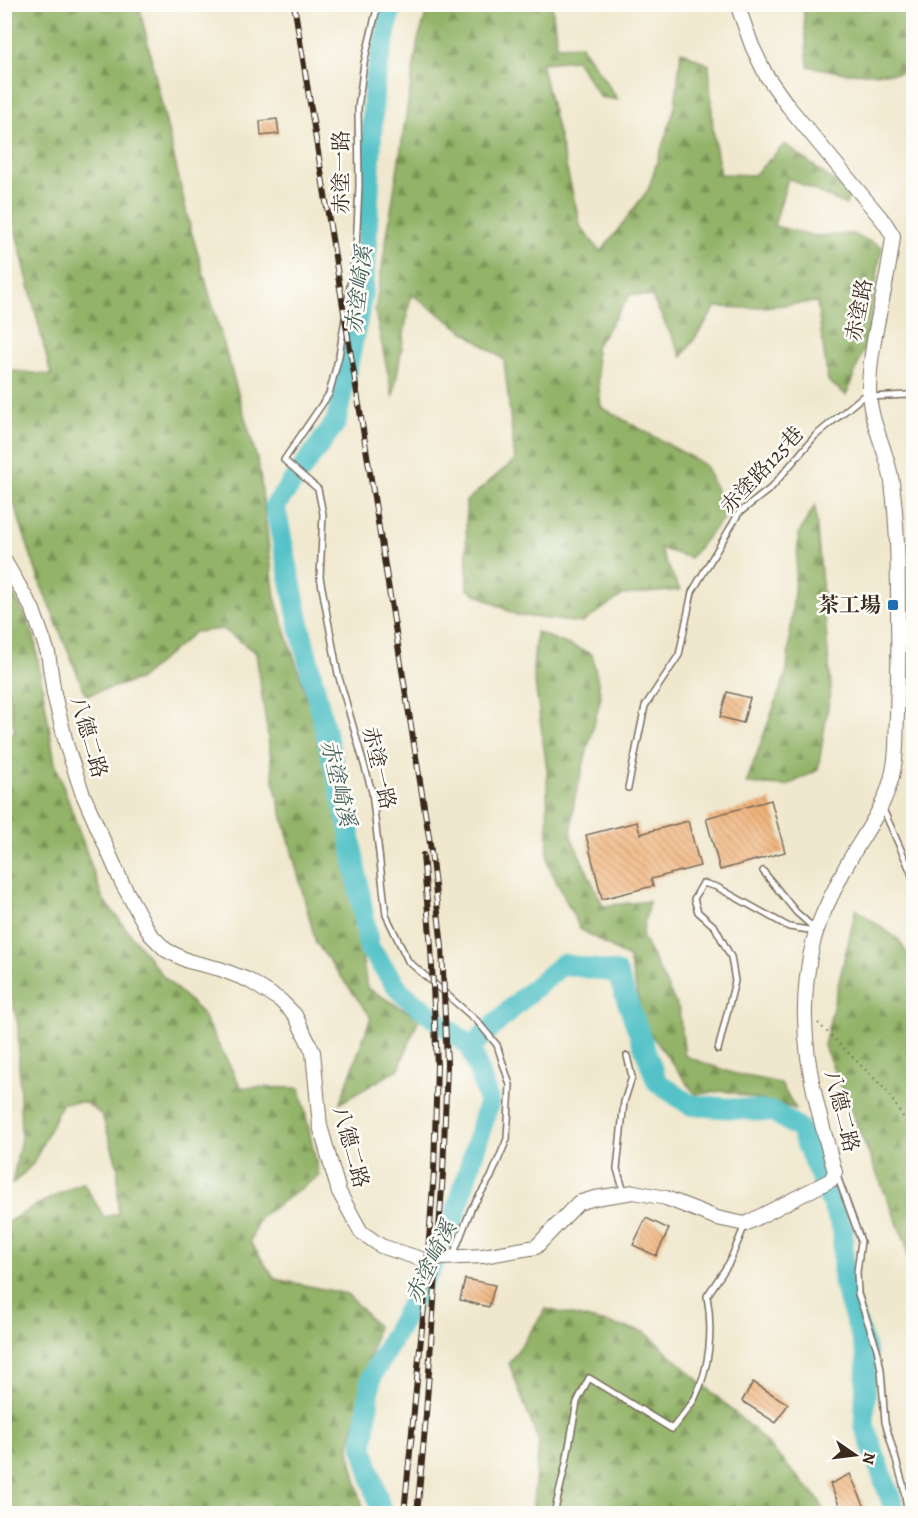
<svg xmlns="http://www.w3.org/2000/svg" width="918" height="1518" font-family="Alegreya,'Noto Serif TC',serif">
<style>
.forest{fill:url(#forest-firs);stroke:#666e42;stroke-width:1.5}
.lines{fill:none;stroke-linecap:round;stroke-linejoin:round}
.river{stroke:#54c2c8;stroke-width:21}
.building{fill:url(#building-back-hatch)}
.service-casing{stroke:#7a6c5c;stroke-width:8}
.tertiary-casing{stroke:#7a6c5c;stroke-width:16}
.path{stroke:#7a6c5c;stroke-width:2;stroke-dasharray:1.5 4.5;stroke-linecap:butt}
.service{stroke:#fff;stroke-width:5}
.tertiary{stroke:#fff;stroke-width:14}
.rail-casing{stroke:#3b2a1e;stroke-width:6}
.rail{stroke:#fdfcf7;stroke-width:4;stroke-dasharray:11;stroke-linecap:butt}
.poi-dot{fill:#1f6fb2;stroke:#fdfcf7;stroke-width:2}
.labels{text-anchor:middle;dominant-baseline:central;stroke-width:5;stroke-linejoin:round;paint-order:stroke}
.street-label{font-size:21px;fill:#3b2a1e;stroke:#fdfcf7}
.poi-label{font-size:21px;font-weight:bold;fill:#3b2a1e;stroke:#fdfcf7;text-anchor:end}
.water-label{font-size:22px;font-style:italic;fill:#445f5a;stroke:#fdfcf7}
</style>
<defs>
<pattern id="forest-firs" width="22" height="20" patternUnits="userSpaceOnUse" patternTransform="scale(1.5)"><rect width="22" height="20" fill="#92b367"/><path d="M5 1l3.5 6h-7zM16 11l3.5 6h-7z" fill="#789254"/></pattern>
<pattern id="building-back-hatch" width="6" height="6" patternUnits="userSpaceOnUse" patternTransform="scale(1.5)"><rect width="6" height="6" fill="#f1b57e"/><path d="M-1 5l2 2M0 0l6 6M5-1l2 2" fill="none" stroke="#c49367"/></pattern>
</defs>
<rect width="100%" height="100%" fill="#fdfcf7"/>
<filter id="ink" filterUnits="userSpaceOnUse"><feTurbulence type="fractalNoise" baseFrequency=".0167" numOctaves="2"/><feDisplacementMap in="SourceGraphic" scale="12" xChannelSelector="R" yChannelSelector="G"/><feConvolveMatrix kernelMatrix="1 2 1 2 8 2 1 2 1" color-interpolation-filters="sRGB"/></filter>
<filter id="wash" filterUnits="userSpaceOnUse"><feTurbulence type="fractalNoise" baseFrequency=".008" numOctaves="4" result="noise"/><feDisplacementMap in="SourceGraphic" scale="24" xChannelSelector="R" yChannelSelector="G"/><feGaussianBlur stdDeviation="1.35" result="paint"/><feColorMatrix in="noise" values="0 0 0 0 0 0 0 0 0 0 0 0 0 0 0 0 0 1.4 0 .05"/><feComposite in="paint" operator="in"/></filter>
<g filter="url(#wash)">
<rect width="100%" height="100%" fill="#f0e8ce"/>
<g class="forest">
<path d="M4,5H139L190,227L259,466L275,598L337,791L367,988L419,1018L399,1069L340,1103L371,1017L316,943L275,787L256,653L223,629L195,632L138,680L86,695L40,583L5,477V370L51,375L5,188Z"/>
<path d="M429,5H552L557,46L581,45L618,100L600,97L576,60L541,63L581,228L601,252L648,190L675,107L681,51L709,65L713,130L720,174L754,175L785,144L849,193L846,205L788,178L774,226L815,236L853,234L882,247L865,347L846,395L828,381L817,302L751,308L716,307L682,357L652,297L631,294L595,347L601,407L705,465L727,514L690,558L659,548L680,590L623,595L582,623L516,615L467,589L466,501L515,460L504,360L411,294L393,398L375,311L418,40Z"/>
<path d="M803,5H913V73H845L808,66Z"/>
<path d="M815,505L831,688L818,770L786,786L746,784L787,671L799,533Z"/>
<path d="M4,579L25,615L34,636L55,763L103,899L163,976L201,1012L241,1087L300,1088L319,1176L259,1218L250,1242L275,1279L347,1294L377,1326L349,1450L364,1513H5V1224L35,1206L83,1182L104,1217L118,1214V1167L102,1115L84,1102L62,1103L33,1164L12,1184L21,1138L18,1025L4,965V732L15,733L5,675Z"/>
<path d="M536,632L592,654L601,697L574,801L571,837L603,906L649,901L642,936L679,1010L685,1056L732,1073L780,1083L796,1109L725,1091L695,1094L644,1025L629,958L580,929L548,864L547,769L533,669Z"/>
<path d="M856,909L899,940L913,963V1292L906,1244L824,1046Z"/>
<path d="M546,1309L645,1332L756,1432L819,1500L825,1513H532L539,1443L509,1363Z"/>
</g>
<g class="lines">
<g class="river">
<path d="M471,1047L526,995L563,964L617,973L657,1082L690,1105L774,1112L800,1129L843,1230V1282L867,1355L864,1425L894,1508V1514"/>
<path d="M382,1514L363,1447L371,1378L450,1232L489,1102L471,1047L401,992L369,948L349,829L300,627L275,506L336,422L362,297L366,254L374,84L392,4"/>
</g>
</g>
<g id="blocks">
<g class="building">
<path d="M277,119L279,134L261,136L260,121Z"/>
<path d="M727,692L750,698L743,723L720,717Z"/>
<path d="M771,800L785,852L720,870L706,818Z"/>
<path d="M688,821L700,866L651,879L653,886L602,899L586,835L637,822L640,834Z"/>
<path d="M646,1218L669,1229L656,1256L633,1245Z"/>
<path d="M465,1279L495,1285L489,1307L460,1300Z"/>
<path d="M753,1382L788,1404L776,1423L742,1401Z"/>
<path d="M850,1474L868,1514H843L830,1484Z"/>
</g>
</g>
</g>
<g filter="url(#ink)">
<use href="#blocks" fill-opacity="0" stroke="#7a6c5c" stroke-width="1.5"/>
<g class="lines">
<g class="service-casing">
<g id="service">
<path d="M378,4L364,63L358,108L359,186L356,249L339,356L329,394L284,460L318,489L323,514L320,577L338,674L372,792L386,915L408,961L477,1021L497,1045L510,1085L507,1139L491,1177L471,1209L453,1256"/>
<path d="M870,397L907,395"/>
<path d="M628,788L645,706L679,655L692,592L739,513L771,488L815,436L868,392"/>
<path d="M883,809L910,870L914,882"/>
<path d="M763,871L796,912L816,930"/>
<path d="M718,1050L735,981L731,957L715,927L698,912L694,899L703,883L717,887L789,927L816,931"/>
<path d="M836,1173L861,1241L857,1272L858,1294L877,1349L881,1370L885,1422L903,1484L908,1514"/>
<path d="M624,1192L617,1169L624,1102L632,1077L627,1056"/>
<path d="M554,1514L566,1463L577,1402L589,1378L672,1429C679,1419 689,1409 695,1398C710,1367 713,1330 707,1296L729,1263L745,1225"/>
</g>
</g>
<g class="tertiary-casing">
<path id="tertiary" d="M4,560L33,610L48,653L54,694L67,747L82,792L122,883L150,934L166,950L188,961L220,969L248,980L280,1000L295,1015L313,1052L320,1126L339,1192L361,1232L381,1246L421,1259L483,1256L536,1247L578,1203L595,1198L634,1192L666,1198L717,1218L745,1224L831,1180L835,1172C813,1093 793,1026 813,943C819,918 832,895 843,872C863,832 890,806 895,759C897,744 896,730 897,715C898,683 899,651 898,618C898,573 898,528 892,483C888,451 869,422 869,389C870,337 888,287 893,236L885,223L788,106L766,75L752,46L737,4"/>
</g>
<path class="path" d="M818,1023L886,1090L914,1134"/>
<use href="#service" class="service"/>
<use href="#tertiary" class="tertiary"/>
<g class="rail-casing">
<g id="rail">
<path d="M294,4L430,843L442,947L447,1064L443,1173L425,1428L417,1514"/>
<path d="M404,1514L424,1307L434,1172L437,1065L431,947L423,855"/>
</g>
</g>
<use href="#rail" class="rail"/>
</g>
</g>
<rect class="poi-dot" x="887" y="599" width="12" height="12" rx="3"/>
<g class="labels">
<g class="street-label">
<text transform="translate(341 172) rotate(-90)">赤塗一路</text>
<text transform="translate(859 310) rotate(-79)">赤塗路</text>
<text transform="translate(762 470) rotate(-47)">赤塗路125巷</text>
<text transform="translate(89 737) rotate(74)">八德二路</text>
<text transform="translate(379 768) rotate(77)">赤塗一路</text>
<text transform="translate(842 1111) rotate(76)">八德二路</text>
<text transform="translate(351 1147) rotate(75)">八德二路</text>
</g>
<g class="poi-label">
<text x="881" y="605">茶工場</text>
</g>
<g class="water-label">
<text transform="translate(359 290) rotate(-83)">赤塗崎溪</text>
<text transform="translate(338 783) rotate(77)">赤塗崎溪</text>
<text transform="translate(431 1262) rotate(-64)">赤塗崎溪</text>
</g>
</g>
<rect width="918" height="1518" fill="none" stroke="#fdfcf7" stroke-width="24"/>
<g transform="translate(855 1455) rotate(104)" stroke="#fdfcf7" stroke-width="4.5" paint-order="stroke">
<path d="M0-4.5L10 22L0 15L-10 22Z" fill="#3b2a1e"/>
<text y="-9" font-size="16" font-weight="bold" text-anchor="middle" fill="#3b2a1e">N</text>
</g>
</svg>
